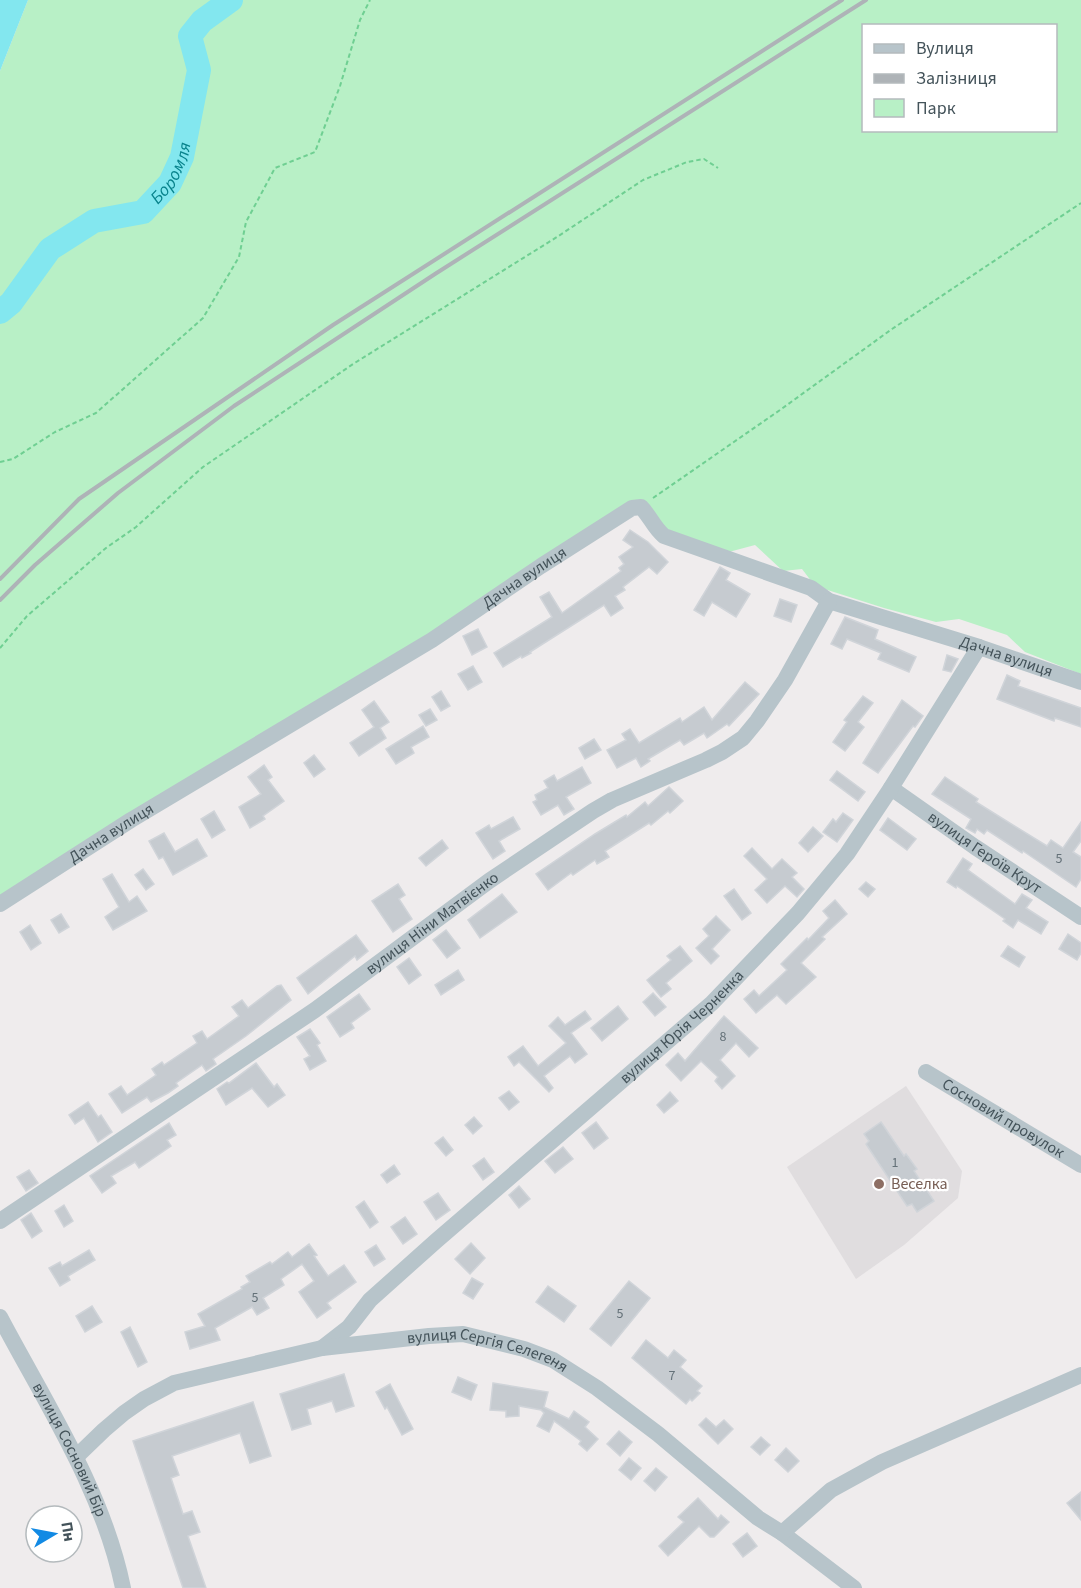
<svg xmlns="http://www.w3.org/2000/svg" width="1081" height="1588" font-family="'Source Sans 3',sans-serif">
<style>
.education{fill:#e0dddf}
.green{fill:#b8f0c6;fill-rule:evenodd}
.water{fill:#83e7ef}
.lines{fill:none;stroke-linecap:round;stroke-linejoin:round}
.river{stroke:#83e7ef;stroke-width:24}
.building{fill:#c6cbd0;stroke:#d0d4d9;stroke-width:1.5}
.path{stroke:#6fcf92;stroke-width:2;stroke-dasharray:4.5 3;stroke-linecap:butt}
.minor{stroke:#b7c4ca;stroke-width:16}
.rail{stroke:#aeb3b7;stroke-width:4}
.education-dot{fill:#8d6e63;stroke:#fff;stroke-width:2}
.labels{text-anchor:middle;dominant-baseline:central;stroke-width:4.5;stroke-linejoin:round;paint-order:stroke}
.number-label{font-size:14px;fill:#647178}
.street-label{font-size:16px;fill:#44535a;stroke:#fff}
.education-label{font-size:16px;fill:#785e54;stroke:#fff;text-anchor:start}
.water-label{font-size:18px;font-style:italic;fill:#08838c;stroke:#fff}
</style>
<rect width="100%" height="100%" fill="#efeced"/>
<path class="education" d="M906,1086L962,1171L958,1198L904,1245L856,1279L787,1167Z"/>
<path class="green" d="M28,0H1081V674L1025,652L1007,635L959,619L936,622L884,608L815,586L802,569L783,571L755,545L725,553L662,530L649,506L324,700L0,901V71ZM864,26H1056V130H864Z"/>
<path class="water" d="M0,0H28L0,71Z"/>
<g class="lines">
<path class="river" id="s1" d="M0,312L11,303L50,249L94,221L143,212L170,183L182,157L199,70L190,36L202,21L231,0"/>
</g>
<g class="building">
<path d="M630,530L648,542L668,562L657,574L649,567L623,587L625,590L615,596L623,608L611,616L604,605L530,652L531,653L522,658L521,656L503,667L494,653L552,617L540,597L549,592L562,613L621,571L619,568L624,564L619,557L633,547L623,540Z"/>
<path d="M720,567L730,573L726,580L750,594L736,617L712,602L704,616L694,610Z"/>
<path d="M780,599L797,605L791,622L774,616Z"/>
<path d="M845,617L878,630L875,639L916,657L909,672L878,659L881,653L847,639L842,649L831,644Z"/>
<path d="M478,629L487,647L472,655L463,636Z"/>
<path d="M947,655L958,659L951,672L943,670Z"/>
<path d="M473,666L482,682L468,690L458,674Z"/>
<path d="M1007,675L1020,681L1018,686L1081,708V727L1055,718L1054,721L997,699Z"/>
<path d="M745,682L759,694L729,726L727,724L707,738L704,733L684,745L680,740L648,759L650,761L641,767L636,758L617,768L607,750L626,740L622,734L630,729L639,743L680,718L682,722L704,707L712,720Z"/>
<path d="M441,691L450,706L441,711L432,697Z"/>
<path d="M863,696L873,703L858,722L864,727L845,751L833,742L847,722L844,720Z"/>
<path d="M902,700L923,716L915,727L913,726L878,773L863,763Z"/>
<path d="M374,701L389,722L380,728L386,738L359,756L350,743L374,727L362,710Z"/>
<path d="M430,709L437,720L426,726L419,715Z"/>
<path d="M423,726L429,737L411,747L414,753L396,764L386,749Z"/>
<path d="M594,739L601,750L585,759L579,748Z"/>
<path d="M314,755L325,769L314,777L304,763Z"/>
<path d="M264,765L272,777L268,780L284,801L263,816L265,819L250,828L239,807L261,794L248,777Z"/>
<path d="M582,767L591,783L566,797L574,809L564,815L558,805L541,815L533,802L537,800L535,795L548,788L544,781L554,775L557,781Z"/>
<path d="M837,771L865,792L858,801L830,780Z"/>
<path d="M945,777L978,799L976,802L1047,846L1051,840L1063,848L1081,822V841L1073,852L1081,857V879L1076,887L1023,851L1022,853L987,830L984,834L977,829L975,833L966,828L971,819L932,794Z"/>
<path d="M669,787L683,801L670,813L668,811L651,825L649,823L605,851L609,857L597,864L595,860L573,875L571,873L548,890L536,874L595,834L626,815L627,817L645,802L648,806Z"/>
<path d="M214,811L225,830L212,838L201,819Z"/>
<path d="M843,813L853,820L837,842L823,832L833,819L836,822Z"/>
<path d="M513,817L520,829L499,841L505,851L493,859L476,833L489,825L491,829Z"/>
<path d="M888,818L916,839L907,850L880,830Z"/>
<path d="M813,827L823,836L808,852L799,843Z"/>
<path d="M164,833L175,852L197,839L207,856L173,875L163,857L159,859L149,841Z"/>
<path d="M442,840L448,848L426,866L419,858Z"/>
<path d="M752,848L772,869L782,859L797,873L792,877L804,889L797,897L785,886L767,903L755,890L767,879L744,856Z"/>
<path d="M963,858L972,864L968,870L1015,904L1022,894L1032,900L1026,908L1048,922L1041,934L1018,920L1013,928L1003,921L1005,919L957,886L956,888L947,882Z"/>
<path d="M143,869L154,884L146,890L135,875Z"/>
<path d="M112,874L129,902L137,896L147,911L113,930L105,917L119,907L103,879Z"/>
<path d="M866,882L875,889L868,897L859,889Z"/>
<path d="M398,884L405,895L399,899L412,919L393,932L372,901Z"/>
<path d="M734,889L751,913L742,920L724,896Z"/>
<path d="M502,894L517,912L480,938L468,920Z"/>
<path d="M835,900L847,914L822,937L825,939L801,963L816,977L786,1004L777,995L756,1013L744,999L754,990L759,996L787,970L781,964L807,938L808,940L829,918L823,911Z"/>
<path d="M61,914L69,927L59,933L51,920Z"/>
<path d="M716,916L730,930L712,949L719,956L711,964L696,948L709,936L703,929Z"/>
<path d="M30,925L41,943L31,950L20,932Z"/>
<path d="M446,930L460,948L447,958L433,940Z"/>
<path d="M1068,934L1081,943V953L1077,960L1059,949Z"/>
<path d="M356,935L368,951L357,960L355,956L308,994L297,978Z"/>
<path d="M680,946L692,961L666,983L671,989L661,997L647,980L671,960L667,956Z"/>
<path d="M1008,946L1025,957L1019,967L1001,956Z"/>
<path d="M409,958L421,975L409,984L397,967Z"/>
<path d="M458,970L464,980L441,995L435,985Z"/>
<path d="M281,985L291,1000L246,1036L213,1059L216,1064L206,1071L202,1065L176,1083L178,1086L168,1093L151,1102L147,1097L122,1113L109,1094L121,1086L127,1095L156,1075L152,1069L162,1062L164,1065L197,1043L193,1036L202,1031L207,1039L239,1016L232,1007L242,1000L248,1008L277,986Z"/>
<path d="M653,993L666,1007L655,1016L643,1002Z"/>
<path d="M359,994L370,1009L351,1023L354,1028L340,1037L327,1017Z"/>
<path d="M618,1006L628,1019L602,1041L591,1028Z"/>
<path d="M585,1011L591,1019L571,1033L587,1054L575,1063L570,1056L544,1076L553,1088L549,1092L519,1062L514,1066L508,1057L523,1046L538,1066L566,1043L549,1026L558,1017L565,1025Z"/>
<path d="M724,1016L758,1048L749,1057L736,1043L720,1060L735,1076L722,1089L715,1081L718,1077L701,1061L681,1081L666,1065L678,1053L685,1061Z"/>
<path d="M310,1029L320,1043L317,1045L326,1061L310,1070L304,1059L310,1056L297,1037Z"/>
<path d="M256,1063L274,1087L277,1084L285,1095L268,1107L252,1088L226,1105L217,1089L227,1082L229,1083Z"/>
<path d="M509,1091L519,1102L509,1110L499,1098Z"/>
<path d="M670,1092L678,1101L664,1113L657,1105Z"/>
<path d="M88,1102L98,1117L101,1115L112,1132L98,1142L84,1118L75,1124L69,1115Z"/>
<path d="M474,1117L482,1126L473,1134L465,1125Z"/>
<path d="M596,1122L608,1138L594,1149L582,1133Z"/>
<path d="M881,1122L904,1156L906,1154L917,1169L914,1171L934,1201L917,1212L912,1204L907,1206L866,1144L869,1141L864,1134Z"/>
<path d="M169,1123L176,1135L167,1140L171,1146L139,1168L135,1162L111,1176L116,1183L102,1193L90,1176Z"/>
<path d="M443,1137L453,1150L446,1156L435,1143Z"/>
<path d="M563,1147L573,1159L555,1173L545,1161Z"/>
<path d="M484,1158L494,1172L483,1180L473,1166Z"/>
<path d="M394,1165L400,1174L387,1183L381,1175Z"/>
<path d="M29,1170L38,1183L26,1191L17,1177Z"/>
<path d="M519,1186L530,1199L519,1208L509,1195Z"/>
<path d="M438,1193L450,1210L436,1220L424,1202Z"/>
<path d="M364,1201L378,1222L370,1228L356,1207Z"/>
<path d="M64,1205L73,1221L64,1227L55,1211Z"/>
<path d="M31,1213L42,1231L32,1238L21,1220Z"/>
<path d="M405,1217L417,1234L403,1244L391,1227Z"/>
<path d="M471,1243L485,1258L470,1274L455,1259Z"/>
<path d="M309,1244L317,1255L314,1256L328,1276L344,1265L356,1282L327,1303L331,1308L317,1318L299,1292L314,1281L302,1264L281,1279L284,1285L263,1298L269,1308L257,1315L252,1307L215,1328L220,1340L190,1349L185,1332L205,1326L198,1314L242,1289L241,1287L250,1282L246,1276L270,1262L272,1264L288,1252L292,1257Z"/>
<path d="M376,1245L385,1259L374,1266L365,1252Z"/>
<path d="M89,1250L95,1260L68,1276L70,1280L60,1286L49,1268L60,1262L62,1266Z"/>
<path d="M472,1278L483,1284L473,1299L463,1293Z"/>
<path d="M629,1281L650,1298L611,1346L590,1329Z"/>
<path d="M548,1286L576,1306L564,1322L536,1302Z"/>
<path d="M92,1306L102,1322L85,1332L76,1316Z"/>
<path d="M130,1327L147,1362L138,1367L121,1332Z"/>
<path d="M646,1340L668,1358L674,1350L686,1360L680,1367L702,1386L697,1391L700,1393L692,1401L690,1399L686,1404L632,1358Z"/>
<path d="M344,1374L354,1406L336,1412L332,1401L307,1409L311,1424L292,1430L280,1394Z"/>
<path d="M458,1377L477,1385L471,1400L452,1392Z"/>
<path d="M493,1383L548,1392L544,1407L569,1419L574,1411L589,1422L585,1427L598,1439L587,1451L579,1444L581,1441L554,1421L549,1432L537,1426L544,1413L541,1410L519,1406V1416L506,1417V1411L490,1410Z"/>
<path d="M390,1384L413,1429L402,1435L387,1407L385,1409L376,1392Z"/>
<path d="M253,1402L271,1456L250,1463L240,1433L172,1456L179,1475L171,1478L183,1514L192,1511L200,1532L188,1536L206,1588H183L133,1441Z"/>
<path d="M706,1418L716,1427L724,1420L733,1429L718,1444L699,1425Z"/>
<path d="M619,1431L632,1442L620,1456L607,1444Z"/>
<path d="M761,1437L770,1445L760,1455L751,1447Z"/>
<path d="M786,1448L799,1461L788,1472L775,1460Z"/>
<path d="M629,1458L641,1468L631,1480L619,1470Z"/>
<path d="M656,1468L667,1477L655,1491L644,1481Z"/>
<path d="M1081,1492V1520L1067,1503Z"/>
<path d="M698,1498L718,1519L721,1515L729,1522L714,1537H710L699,1526L668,1556L659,1546L684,1522L678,1517Z"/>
<path d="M747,1533L757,1546L743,1557L733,1544Z"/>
</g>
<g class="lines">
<g class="path">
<path d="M0,462L13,459L55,432L96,413L203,318L239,257L246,222L275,168L315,152L340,86L360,20L370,0"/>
<path d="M653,498L780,410L892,329L1081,203"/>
<path d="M0,648L27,616L106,548L136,527L203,467L353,364L557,237L643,180L687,162L704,159L718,168"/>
</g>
<g class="minor">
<path id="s2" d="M891,788L975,847L1081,917"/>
<path id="s3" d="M0,904L131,820L432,640L541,566L632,508L641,507C650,516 654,528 664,536L811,588L829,601L979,647L1081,682"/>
<path id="s4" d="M926,1072L1081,1165"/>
<path id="s5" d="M0,1221L315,1010L489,881L593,811L612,800L706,760L722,752L743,738L757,721L785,680L829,601"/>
<path id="s6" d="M0,1317C46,1404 103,1490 123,1588"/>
<path id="s7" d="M322,1348L349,1327L370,1300L436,1241L712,1003L798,913L847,854L889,791L979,647"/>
<path id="s8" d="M76,1457L104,1430L124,1413L144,1399L174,1383L322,1348L429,1336L463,1334L524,1349L553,1360L597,1388L658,1434L758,1518L782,1533L854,1588"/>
<path d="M782,1533L831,1490L882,1462L1081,1375"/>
</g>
<g class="rail">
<path d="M0,579L79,499L333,325L842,0"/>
<path d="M0,600L35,565L118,493L234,406L435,274L866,0"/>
</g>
</g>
<circle class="education-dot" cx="879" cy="1184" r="6"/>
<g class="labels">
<g class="number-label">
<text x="1059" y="859">5</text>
<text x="723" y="1037">8</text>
<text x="895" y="1163">1</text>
<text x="255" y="1298">5</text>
<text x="620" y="1314">5</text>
<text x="672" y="1376">7</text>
</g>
<g class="street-label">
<text stroke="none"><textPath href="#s3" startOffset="618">Дачна вулиця</textPath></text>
<text stroke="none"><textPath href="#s3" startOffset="1156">Дачна вулиця</textPath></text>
<text stroke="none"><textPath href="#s3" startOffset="132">Дачна вулиця</textPath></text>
<text stroke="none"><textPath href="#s2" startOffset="114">вулиця Героїв Крут</textPath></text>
<text stroke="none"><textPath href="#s5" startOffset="525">вулиця Ніни Матвієнко</textPath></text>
<text stroke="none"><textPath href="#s7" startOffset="483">вулиця Юрія Черненка</textPath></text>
<text stroke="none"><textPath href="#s4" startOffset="90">Сосновий провулок</textPath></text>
<text stroke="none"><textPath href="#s8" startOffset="444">вулиця Сергія Селегеня</textPath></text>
<text stroke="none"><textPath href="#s6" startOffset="150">вулиця Сосновий Бір</textPath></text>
</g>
<g class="education-label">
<text x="891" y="1184">Веселка</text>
</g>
<g class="water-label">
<text stroke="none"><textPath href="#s1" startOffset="232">Боромля</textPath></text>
</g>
</g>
<rect x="862" y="24" width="195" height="108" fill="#ffffff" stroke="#b4babd" stroke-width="1.5"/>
<rect x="874" y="44" width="30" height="9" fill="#b7c4ca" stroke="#b4babd" stroke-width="1.5"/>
<text x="916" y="54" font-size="18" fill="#44535a">Вулиця</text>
<rect x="874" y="74" width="30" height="9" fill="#aeb3b7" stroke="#b4babd" stroke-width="1.5"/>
<text x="916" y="84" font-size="18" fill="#44535a">Залізниця</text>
<rect x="874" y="99" width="30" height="18" fill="#b8f0c6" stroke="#b4babd" stroke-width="1.5"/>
<text x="916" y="114" font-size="18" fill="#44535a">Парк</text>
<g transform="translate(54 1534) rotate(80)"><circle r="28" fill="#ffffff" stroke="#b4babd" stroke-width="1.5"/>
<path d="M0-4.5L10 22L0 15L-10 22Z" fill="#128ae4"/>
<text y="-9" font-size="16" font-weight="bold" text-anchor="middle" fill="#44535a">Пн</text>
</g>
</svg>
